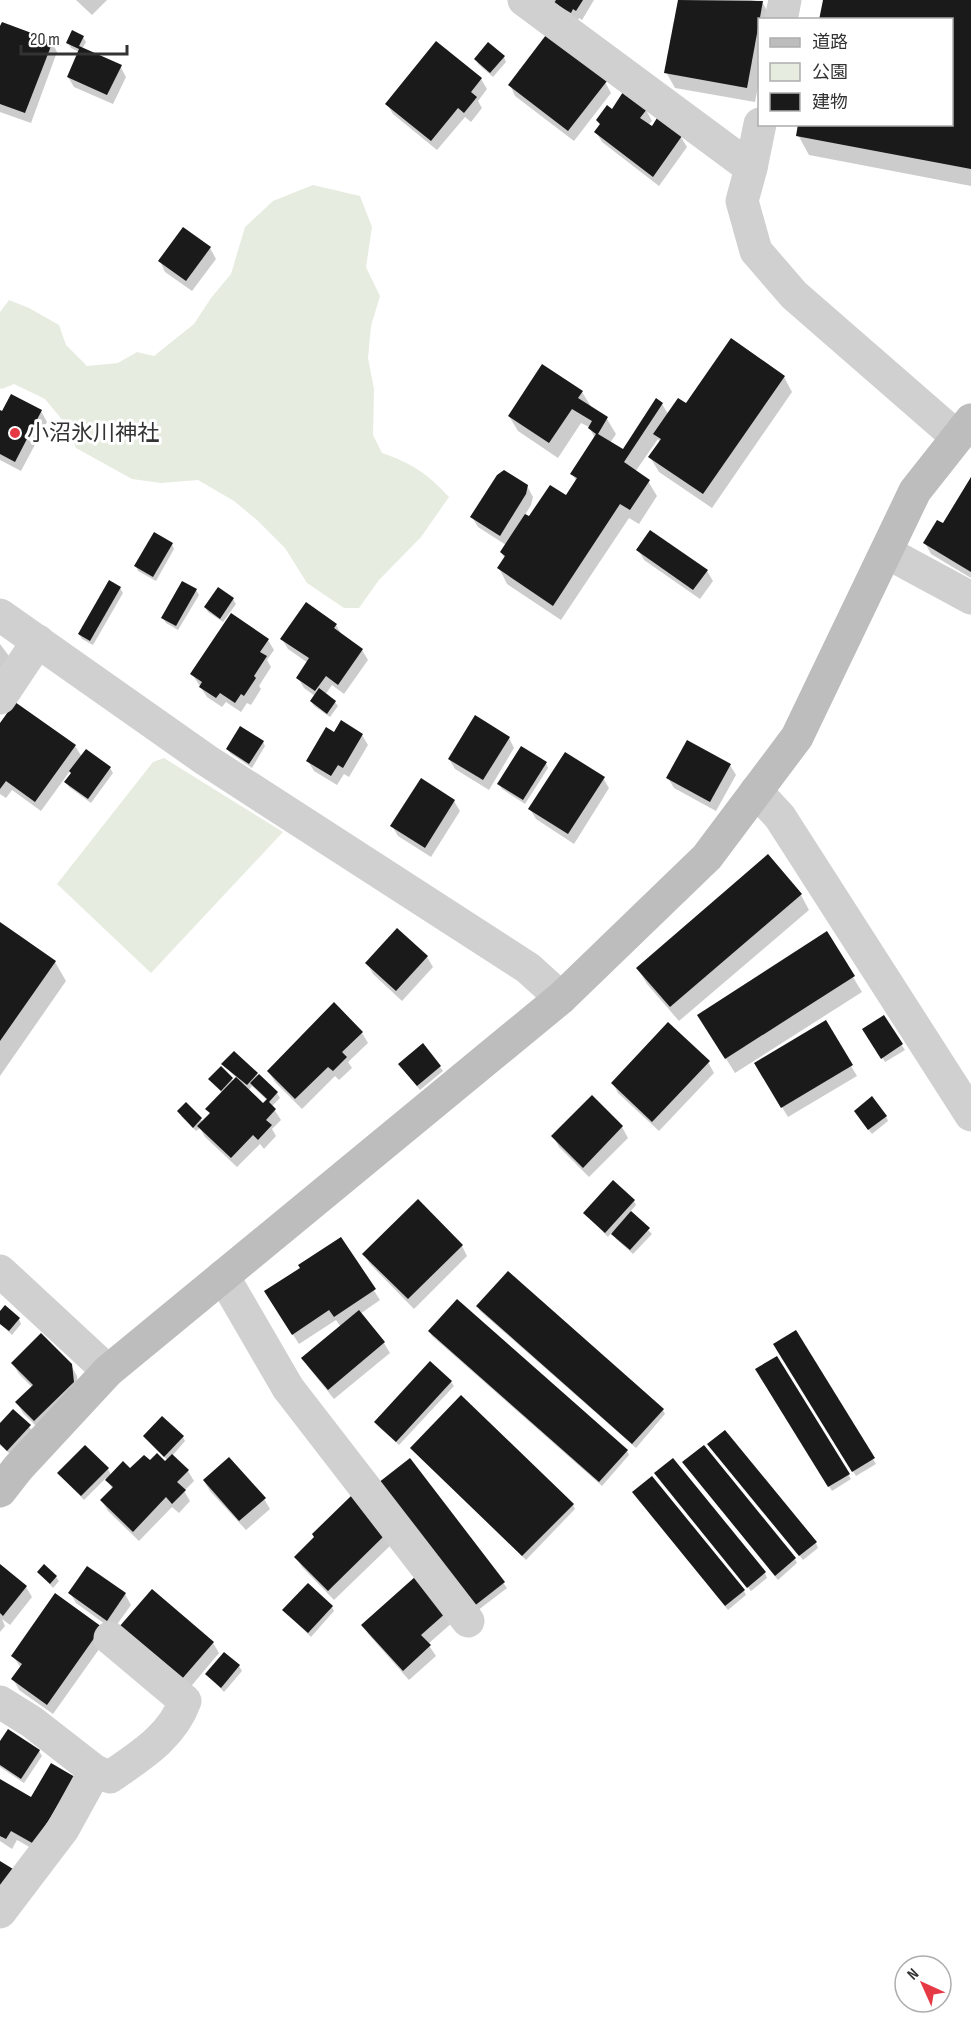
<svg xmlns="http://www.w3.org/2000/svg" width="971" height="2032" font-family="'Sofia Sans Condensed','Noto Sans JP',sans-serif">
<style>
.green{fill:#e6ecdf}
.shadow{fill:#0003;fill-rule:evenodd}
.building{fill:#1a1a1a}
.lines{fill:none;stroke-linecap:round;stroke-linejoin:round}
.street{stroke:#d0d0d0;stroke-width:33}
.secondary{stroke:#bdbdbd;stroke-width:33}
.poi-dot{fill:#e63946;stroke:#fff;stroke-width:2}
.labels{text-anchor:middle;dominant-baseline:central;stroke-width:6;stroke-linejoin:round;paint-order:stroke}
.poi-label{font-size:22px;fill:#333;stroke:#fff;text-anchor:start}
</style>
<rect width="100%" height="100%" fill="#fff"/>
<g class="green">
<path d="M313,185L360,196L372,227L366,267L380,296L371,326L368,358L374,389L373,435L382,453C413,464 427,473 449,497L421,537L379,580L359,608H344L307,583L285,548L257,520L234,501L198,480L161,483L132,479L76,448L64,422L45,399L14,384L2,389L0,388V312L9,300L29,308L59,325L66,345L87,366L118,363L137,352L154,356L194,324L211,298L231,274L245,227L273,201Z"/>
<path d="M164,758L283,832L151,973L57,884L153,762Z"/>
</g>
<g class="shadow">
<path d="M76,0H107L92,15Z"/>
<path d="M551,0H594L582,20L579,18L577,22Z"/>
<path d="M680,0H751L762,2L771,17L770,20H760V77L755,102L675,88L666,72Z"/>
<path d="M824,0H971V186L809,155L798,135L952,124V20Z"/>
<path d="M0,31L52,42L57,52L31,123L0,112Z"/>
<path d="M83,37L86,42L82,49L120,66L126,77L113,104L74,87L68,77L79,52L71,48L68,43Z"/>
<path d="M437,43L481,79L487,89L478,101L482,108L471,122L465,117L437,150L393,114L387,104Z"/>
<path d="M504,57L506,62L493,77L478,64L476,59Z"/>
<path d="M605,82L611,93L574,141L515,96L510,85Z"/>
<path d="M646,110L652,121L648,125L652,128L658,120L681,137L687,147L659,186L602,142L596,132L601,126L598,121L612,111Z"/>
<path d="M210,248L216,259L192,291L165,272L160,261Z"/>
<path d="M784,377L792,392L712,508L659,472L650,457L660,443L658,439L635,472L648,481L657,496L639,524L629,518L561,620L507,584L499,568L505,559L501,552L506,545L478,527L472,517L527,486L533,497L531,505L525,515L530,519L566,497L577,482L572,474L595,438L589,427L581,423L558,458L518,431L509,416L582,392L592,408L607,419L616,434L610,443L623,451L662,404L668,414L686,405Z"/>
<path d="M41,411L47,422L21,471L0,460V412Z"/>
<path d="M971,480V578L931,554L925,543L944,525Z"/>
<path d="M172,544L174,549L156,581L138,571L136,566Z"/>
<path d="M638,550L707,571L713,581L700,599L644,560Z"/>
<path d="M120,588L123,593L93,645L82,639L79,634Z"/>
<path d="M218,589L233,599L236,604L223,622L208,612L205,607Z"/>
<path d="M196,590L199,595L178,630L166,623L163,618Z"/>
<path d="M336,625L342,635L362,650L368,660L344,694L332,685L325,695L335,702L338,706L330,717L314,706L311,701L315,696L304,688L298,678L308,663L288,649L282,639Z"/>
<path d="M268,640L274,650L267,660L271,667L259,686L261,689L251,705L247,703L241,712L226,702L222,707L207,697L192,674Z"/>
<path d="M0,644L9,656L0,669Z"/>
<path d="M341,722L362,735L368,745L349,777L344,774L337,785L314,771L308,761L334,734Z"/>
<path d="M0,726L75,746L82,757L86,751L110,768L113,773L91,803L69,787L66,782L73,773L70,771L41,811L12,790L6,798L0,794Z"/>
<path d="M509,738L514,748L489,790L455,769L449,759Z"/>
<path d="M263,742L265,746L252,768L230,753L227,749Z"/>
<path d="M546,763L548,768L525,804L502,789L499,784Z"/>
<path d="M730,765L736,775L716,811L674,788L668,778Z"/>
<path d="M603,778L609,788L574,844L536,819L530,809Z"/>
<path d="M454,801L460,811L431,857L398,836L392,826Z"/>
<path d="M801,895L809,910L679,1021L647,984L638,969Z"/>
<path d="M0,924L55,962L66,981L0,1076Z"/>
<path d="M826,933L862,992L735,1073L708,1030Z"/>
<path d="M427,957L433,967L402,1001L373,974L367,963Z"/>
<path d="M883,1017L905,1050L885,1062L864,1030Z"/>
<path d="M825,1022L857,1076L788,1117L756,1064Z"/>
<path d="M362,1033L368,1043L348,1062L352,1068L339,1080L335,1076L302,1109L275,1082L269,1072Z"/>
<path d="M234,1053L277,1093L280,1098L272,1106L281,1120L272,1129L276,1136L264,1149L260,1144L237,1167L205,1137L200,1128L196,1131L181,1116L186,1104L203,1122L210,1114L207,1109L222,1093L210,1079H232L233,1081L237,1078L223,1065ZM252,1086L268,1101L263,1105L248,1091Z"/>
<path d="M708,1062L714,1073L659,1131L618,1093L613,1083Z"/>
<path d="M440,1067L443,1071L420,1090L403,1069Z"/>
<path d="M592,1097L622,1127L628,1138L589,1177L559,1147L553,1136Z"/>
<path d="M858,1116H886L888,1121L872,1134Z"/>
<path d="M634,1201L636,1205L630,1212L652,1234L633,1254L616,1239L612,1232L608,1237L585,1213Z"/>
<path d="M341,1239L380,1300L360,1314L384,1343L390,1353L334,1399L309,1368L303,1358L341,1327L336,1320L299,1344L272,1302L302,1269Z"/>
<path d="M462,1246L467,1256L414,1309L370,1264L364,1254Z"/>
<path d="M478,1306L663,1410L665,1414L636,1448L480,1311Z"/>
<path d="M0,1313L19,1319L21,1324L12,1335L0,1324Z"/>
<path d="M429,1331L627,1451L629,1455L602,1486L432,1336Z"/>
<path d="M795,1332L876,1464L856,1476L775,1345Z"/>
<path d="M776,1358L851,1479L832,1491L757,1370Z"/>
<path d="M13,1364L71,1365L77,1376L79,1392L41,1431L23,1413L17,1403L32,1387L19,1374Z"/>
<path d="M451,1382L454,1386L399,1445L379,1427L376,1422Z"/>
<path d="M13,1411L33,1431L10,1454L0,1445V1425Z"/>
<path d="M145,1436L183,1437L185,1441L172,1456L188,1471L194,1481L184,1491L190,1501L179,1513L172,1507L139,1541L108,1511L102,1501L113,1490L106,1478L84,1500L59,1474L108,1469L111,1475L130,1470L150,1462L166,1463L168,1461Z"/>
<path d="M712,1448L816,1543L818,1548L803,1560Z"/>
<path d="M415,1452L573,1505L575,1509L526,1560Z"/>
<path d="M410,1460L507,1588L477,1611Z"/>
<path d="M687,1467L795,1559L797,1563L778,1580Z"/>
<path d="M659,1478L765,1573L767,1578L751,1591Z"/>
<path d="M204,1481L264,1499L270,1509L246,1530L210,1491Z"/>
<path d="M637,1497L744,1591L746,1595L728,1610Z"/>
<path d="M351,1498L392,1544L334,1600L302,1567L296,1557Z"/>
<path d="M0,1566L26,1587L32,1597L10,1625L2,1619L5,1626L0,1632Z"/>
<path d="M39,1572L56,1577L59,1581L53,1588Z"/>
<path d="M416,1578L453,1622L428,1644L436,1656L409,1680L369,1635L363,1625Z"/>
<path d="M70,1593L125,1594L131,1605L113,1630L76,1603Z"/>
<path d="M56,1596L107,1638L53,1714L19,1690L13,1679L21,1668L13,1656Z"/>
<path d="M332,1607L334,1611L311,1637L284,1610Z"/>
<path d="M126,1637L213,1643L219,1653L188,1690Z"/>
<path d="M239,1666L242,1671L224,1692L207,1674Z"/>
<path d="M0,1744L39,1751L42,1756L24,1783L0,1767Z"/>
<path d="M74,1778L40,1853L17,1840L12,1849L0,1841V1781L31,1799Z"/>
</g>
<g class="building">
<path d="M556,0H583L576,11L573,9L571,13L554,3Z"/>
<path d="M678,0L763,1L747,88L664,73Z"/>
<path d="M823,0H971V169L796,136L798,124H952V20H819Z"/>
<path d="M2,22L53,41L25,113L0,104V26Z"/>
<path d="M72,30L84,36L79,46L122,65L107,95L67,77L79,49L66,43Z"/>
<path d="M546,35L607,81L568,131L508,85Z"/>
<path d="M436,41L482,78L471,92L477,97L464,113L458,108L431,141L385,104Z"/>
<path d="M488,42L505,56L490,73L474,59Z"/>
<path d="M623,92L647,109L640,118L652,126L657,118L682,136L653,177L594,132L600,124L596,120L607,105L612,109Z"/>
<path d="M183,227L211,247L186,281L158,261Z"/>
<path d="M731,338L785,376L703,494L648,457L661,439L653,434L678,398L686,403Z"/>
<path d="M542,364L583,391L578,398L608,417L598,434L623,449L656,398L663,403L624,462L650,480L630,510L620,504L553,606L497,568L505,556L500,552L525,514L529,516L550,485L566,495L577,478L570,474L596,434L588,428L592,421L572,409L549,443L508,416Z"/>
<path d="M11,394L42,410L15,462L0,454V410L2,411Z"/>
<path d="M504,470L528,485L526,494L500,536L470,517L497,475Z"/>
<path d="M971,477V572L923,543L937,520L943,523Z"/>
<path d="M650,530L708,570L693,590L636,550Z"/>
<path d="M154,532L173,543L153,577L134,566Z"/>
<path d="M109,580L121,587L90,641L78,634Z"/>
<path d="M182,581L197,589L176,626L161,618Z"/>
<path d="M218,587L234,598L220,619L204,607Z"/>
<path d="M306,602L337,624L334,628L363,649L338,685L326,676L315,691L296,678L309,658L280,639Z"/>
<path d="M231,613L269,639L260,652L267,656L254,676L256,678L244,696L241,694L235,703L220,693L216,698L199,687L202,682L190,674Z"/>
<path d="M319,688L336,701L327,714L310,701Z"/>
<path d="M15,702L76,745L35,802L6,781L0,789V723Z"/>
<path d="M475,715L510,737L483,780L448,759Z"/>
<path d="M341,720L363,734L343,768L338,765L331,776L306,761L326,727L334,732Z"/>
<path d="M240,726L264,741L249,764L226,749Z"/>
<path d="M687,740L731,764L710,802L666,778Z"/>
<path d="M521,746L547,762L523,800L497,784Z"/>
<path d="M86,749L111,767L88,799L64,782L71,773L69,771Z"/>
<path d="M565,752L605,777L568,834L528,809Z"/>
<path d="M421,778L455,800L425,848L390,826Z"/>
<path d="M768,854L802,894L670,1007L636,968Z"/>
<path d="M0,922L56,961L0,1041Z"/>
<path d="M397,928L428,956L396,991L365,963Z"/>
<path d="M827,931L855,976L725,1059L697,1015Z"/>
<path d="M334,1002L363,1032L342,1052L347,1057L333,1071L328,1067L295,1099L267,1071Z"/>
<path d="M884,1015L903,1044L881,1059L862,1029Z"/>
<path d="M826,1020L853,1065L781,1108L754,1063Z"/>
<path d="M668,1022L710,1061L652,1122L611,1083Z"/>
<path d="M423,1043L441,1066L417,1086L398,1064Z"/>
<path d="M234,1051L258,1073L247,1085L221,1064Z"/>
<path d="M221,1066L233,1078L221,1091L208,1079Z"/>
<path d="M259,1074L278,1092L269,1102L276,1109L266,1120L272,1125L258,1140L253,1135L231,1158L197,1126L210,1113L205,1109L236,1077L263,1103L267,1099L250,1083Z"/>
<path d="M592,1095L623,1126L583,1168L551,1136Z"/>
<path d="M872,1096L887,1116L868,1130L854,1111Z"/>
<path d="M186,1102L202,1118L193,1128L177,1111Z"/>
<path d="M613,1180L635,1200L605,1233L583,1213Z"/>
<path d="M418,1199L463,1245L408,1299L362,1254Z"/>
<path d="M631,1211L650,1228L630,1250L611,1234Z"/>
<path d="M341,1237L376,1289L334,1317L329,1310L292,1335L264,1291L300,1268L298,1265Z"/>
<path d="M508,1271L664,1409L632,1444L476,1306Z"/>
<path d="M457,1299L628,1450L599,1482L428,1331Z"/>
<path d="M5,1305L20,1318L9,1331L0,1324V1311Z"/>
<path d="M359,1310L385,1342L328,1390L301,1358Z"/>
<path d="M796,1330L875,1458L852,1472L773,1344Z"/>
<path d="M41,1333L72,1364L74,1382L34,1421L15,1402L33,1385L11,1363Z"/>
<path d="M777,1356L850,1474L828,1487L755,1369Z"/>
<path d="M430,1361L452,1381L396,1442L374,1422Z"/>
<path d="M461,1395L574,1504L522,1556L410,1448Z"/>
<path d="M13,1409L31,1425L7,1451L0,1444V1423Z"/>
<path d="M162,1416L184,1436L164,1457L143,1436Z"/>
<path d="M725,1430L817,1542L799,1556L707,1444Z"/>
<path d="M85,1445L109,1468L81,1496L57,1473Z"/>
<path d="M704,1445L796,1558L775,1576L682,1462Z"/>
<path d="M157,1453L165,1461L172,1454L189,1470L177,1482L186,1490L172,1504L166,1497L133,1532L100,1500L113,1487L105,1480L123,1461L130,1468L144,1455L150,1460Z"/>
<path d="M229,1457L266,1498L239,1521L203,1480Z"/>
<path d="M410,1458L505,1582L473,1607L378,1483Z"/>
<path d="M673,1458L766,1572L747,1588L654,1473Z"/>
<path d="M652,1476L745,1590L725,1606L632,1492Z"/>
<path d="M351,1496L387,1533L328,1591L294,1557L314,1537L312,1534Z"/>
<path d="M0,1564L27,1586L3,1616L0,1613Z"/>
<path d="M44,1564L57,1576L50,1584L37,1572Z"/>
<path d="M87,1566L126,1593L107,1621L68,1593Z"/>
<path d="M416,1576L448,1611L421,1635L431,1645L403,1671L361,1625Z"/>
<path d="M308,1583L333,1606L308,1633L282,1610Z"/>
<path d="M152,1589L214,1642L181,1680L119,1627Z"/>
<path d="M55,1593L102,1627L47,1705L11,1679L22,1664L11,1656Z"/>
<path d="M224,1652L240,1665L221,1688L205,1674Z"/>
<path d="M8,1729L40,1750L21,1779L0,1765V1741Z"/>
<path d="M51,1763L75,1777L34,1844L11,1831L6,1839L0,1836V1779L31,1797Z"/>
<path d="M0,1861L13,1869L0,1897Z"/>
</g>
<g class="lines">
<g class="street">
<path d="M524,0L751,168"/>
<path d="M781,20L785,0"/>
<path d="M760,124L751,168L742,201L756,251L794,295L957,437"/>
<path d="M886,552L971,598"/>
<path d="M0,615L206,760L528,968L561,998"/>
<path d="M0,698L38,641"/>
<path d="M756,791L780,817L971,1115"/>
<path d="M0,1271L108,1371"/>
<path d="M223,1276L288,1388L468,1621"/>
<path d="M0,1702L32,1722L95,1771L110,1777C140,1756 172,1737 185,1701L110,1638"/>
<path d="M0,1912L63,1829L95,1771"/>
</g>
<path class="secondary" d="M0,1491L18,1468L108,1371L561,998L707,857L797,737L915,491L971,420"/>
</g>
<circle class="poi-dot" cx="15" cy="433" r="6"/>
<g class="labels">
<g class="poi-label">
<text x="27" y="433">小沼氷川神社</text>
</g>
</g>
<rect x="758" y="18" width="195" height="108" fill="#ffffff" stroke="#adadad" stroke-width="1.5"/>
<rect x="770" y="38" width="30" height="9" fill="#bdbdbd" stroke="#adadad" stroke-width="1.5"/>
<text x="812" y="48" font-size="18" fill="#333333">道路</text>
<rect x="770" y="63" width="30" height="18" fill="#e6ecdf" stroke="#adadad" stroke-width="1.5"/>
<text x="812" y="78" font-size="18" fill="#333333">公園</text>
<rect x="770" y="93" width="30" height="18" fill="#1a1a1a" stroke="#adadad" stroke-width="1.5"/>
<text x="812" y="108" font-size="18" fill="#333333">建物</text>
<g transform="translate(923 1984) rotate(315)"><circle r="28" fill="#ffffff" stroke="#adadad" stroke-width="1.5"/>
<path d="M0-4.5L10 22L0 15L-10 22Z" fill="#e63946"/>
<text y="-9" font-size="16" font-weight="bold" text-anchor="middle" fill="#333333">N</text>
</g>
<path d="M21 45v9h106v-9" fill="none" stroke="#333333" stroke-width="3"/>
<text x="30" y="45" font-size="18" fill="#333333" stroke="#ffffff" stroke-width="4.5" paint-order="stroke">20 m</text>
</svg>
